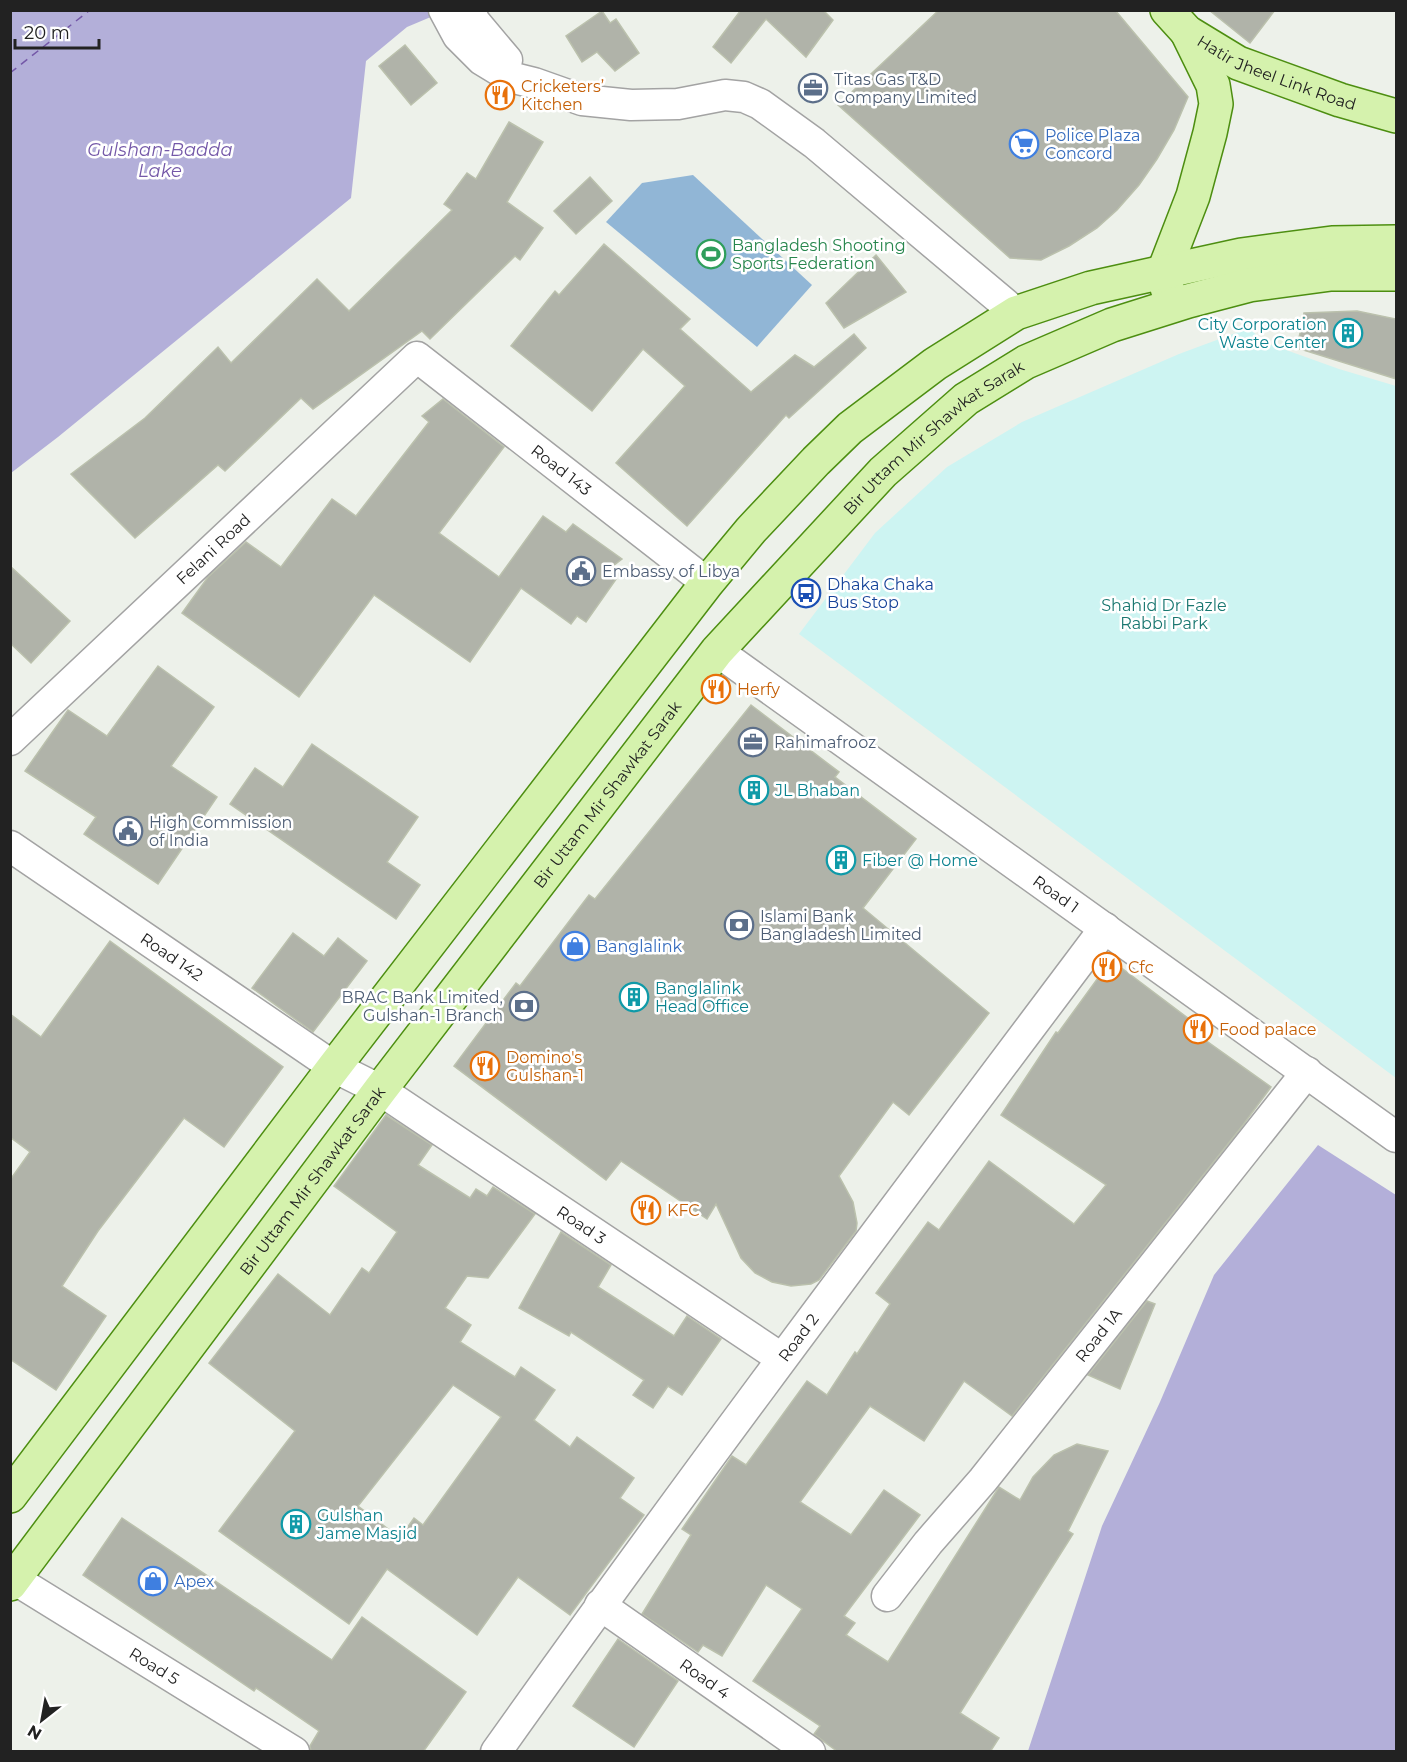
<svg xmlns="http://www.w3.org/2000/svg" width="1407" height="1762" font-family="Montserrat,sans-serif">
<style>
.park{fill:#cdf4f2}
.pitch{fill:#91b6d6}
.water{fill:#b3afd9}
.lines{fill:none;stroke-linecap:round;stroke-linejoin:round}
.ferry{stroke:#7458a8;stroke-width:1.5;stroke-dasharray:8 6;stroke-linecap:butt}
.building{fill:#b0b3a9;stroke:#bbc1ad;stroke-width:1.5;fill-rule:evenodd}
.minor-casing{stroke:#a3a3a3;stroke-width:33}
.major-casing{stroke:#4d8e11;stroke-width:36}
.minor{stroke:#fff;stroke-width:30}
.major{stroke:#d5f2ad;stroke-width:33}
.labels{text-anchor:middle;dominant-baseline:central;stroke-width:5;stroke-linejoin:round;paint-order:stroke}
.street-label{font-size:16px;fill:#222;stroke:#fff}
.service-label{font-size:16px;fill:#4e5e75;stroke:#fff;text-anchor:start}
.food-label{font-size:16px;fill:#c56008;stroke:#fff;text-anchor:start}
.shop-label{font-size:16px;fill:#366cbe;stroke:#fff;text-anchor:start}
.leisure-label{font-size:16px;fill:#27864d;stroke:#fff;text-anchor:start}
.culture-label{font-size:16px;fill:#0d838f;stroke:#fff;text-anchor:start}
.transit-label{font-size:16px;fill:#164399;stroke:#fff;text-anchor:start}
.park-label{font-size:16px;fill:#197770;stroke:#fff}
.water-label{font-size:18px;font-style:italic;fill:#7458a8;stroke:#fff}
</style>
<rect width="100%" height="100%" fill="#edf1ea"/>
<path class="park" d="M1249,328L1264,342L1339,369L1396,386V1078L799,634L875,533L947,467L1022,422L1179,354Z"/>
<path class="pitch" d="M693,175L812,285L757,347L606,222L642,183Z"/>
<g class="water">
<path d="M11,11H445L407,27L366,61L351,198L58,437L11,473Z"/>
<path d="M1318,1145L1396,1195V1751H1028L1102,1526L1160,1402L1214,1275Z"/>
</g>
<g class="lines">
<path class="ferry" d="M10,73L90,10"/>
</g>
<g class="building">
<path d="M741,10H823L833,20L806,57L766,19L731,63L713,47Z"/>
<path d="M939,10H1115L1188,97L1174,130L1157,159L1139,185L1117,210L1097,228L1069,246L1041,260L1010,258L838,105Z"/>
<path d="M1209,10H1275L1250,43Z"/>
<path d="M602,11L610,23L616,19L639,53L615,71L597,52L582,62L566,36Z"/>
<path d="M405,45L437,83L411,105L379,66Z"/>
<path d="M509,122L543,142L507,202L543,228L520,260L515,256L430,339L422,331L313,409L301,398L225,471L218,465L135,538L71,474L145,418L218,347L231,363L317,279L349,311L452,210L444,204L467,173L476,179Z"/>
<path d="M590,177L612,201L576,234L554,211Z"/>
<path d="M604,244L690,319L680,329L751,392L795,355L814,367L854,334L866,348L789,418L786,415L687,526L616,463L685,386L643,349L592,411L511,346L555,291L559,295Z"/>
<path d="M876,255L906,292L844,328L826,303Z"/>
<path d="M1357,311L1396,319V379L1297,348L1304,313Z"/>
<path d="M443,399L504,447L439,533L499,577L543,516L566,532L573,524L622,559L613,566L619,575L586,622L577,616L571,624L521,588L470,662L374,595L299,697L182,613L208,577L246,542L281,567L332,499L356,516L429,422L422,416Z"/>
<path d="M10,566L70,621L31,663L10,643Z"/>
<path d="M158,666L214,707L171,766L217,797L158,884L84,834L96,817L25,771L68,710L107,736Z"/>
<path d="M751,705L839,772L835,777L916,839L863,908L989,1013L909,1115L893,1102L839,1176L853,1202L857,1223L856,1231L819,1280L811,1284L791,1286L772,1282L755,1273L741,1258L716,1204L707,1219L621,1161L606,1180L454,1066L516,983L520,986L589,895L595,899Z"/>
<path d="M312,744L418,817L387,862L420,885L396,919L230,804L255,768L283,787Z"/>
<path d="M293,933L324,956L338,938L367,961L313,1032L252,988Z"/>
<path d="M110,941L283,1067L224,1147L184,1118L98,1231L62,1286L106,1316L56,1390L10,1359V1180L30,1152L10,1137V1014L41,1037Z"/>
<path d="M1111,960L1205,1031L1201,1037L1271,1087L1243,1125L1012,1416L964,1381L924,1441L870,1406L800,1502L851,1535L884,1490L920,1515L844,1616L855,1623L846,1635L888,1662L999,1487L1020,1500L1033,1477L1054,1455L1077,1444L1108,1451L1068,1531L1073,1534L960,1713L999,1738L990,1752H838L814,1734L820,1726L753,1681L802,1609L766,1585L722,1656L703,1645L698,1652L642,1614L691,1535L682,1529L732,1456L746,1465L807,1381L827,1395L855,1352L857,1354L890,1304L876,1293L928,1222L939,1230L989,1161L1074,1224L1106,1185L1001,1115L1056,1032L1058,1033Z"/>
<path d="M386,1115L432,1145L418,1165L470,1198L476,1189L487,1196L493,1187L535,1214L488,1278L467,1276L445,1308L471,1325L460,1342L515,1377L521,1367L555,1390L534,1420L570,1447L577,1437L634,1478L620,1498L644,1515L570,1615L518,1577L477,1635L387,1569L349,1624L219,1531L295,1431L209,1363L278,1274L330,1315L362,1268L369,1273L397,1232L334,1186ZM453,1385L501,1417L423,1525L414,1518L400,1538L358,1506Z"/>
<path d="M561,1232L611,1265L598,1287L674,1336L687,1316L721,1339L682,1395L668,1386L653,1408L633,1395L644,1380L571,1332L569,1336L519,1308Z"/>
<path d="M1147,1301L1155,1304L1120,1389L1088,1375Z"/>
<path d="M122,1518L332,1660L362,1617L466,1692L423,1752H311L310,1746L319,1731L256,1688L254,1691L83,1575Z"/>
<path d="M618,1639L678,1681L634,1747L573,1706Z"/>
</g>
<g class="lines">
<g class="minor-casing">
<g id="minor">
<path d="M444,10L458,36L482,60L510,77L534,83L582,100L631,105L678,104L725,95L744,97L760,104L814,143L1016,313"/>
<path d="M469,10L475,22L507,60"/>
<path id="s1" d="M717,651L1396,1137"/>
<path id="s2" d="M10,740L417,357L707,583"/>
<path id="s3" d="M10,846L334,1067L380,1090L781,1358"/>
<path id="s4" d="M14,1579L294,1752"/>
<path id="s5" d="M887,1596L928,1543L983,1480L1307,1072"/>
<path id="s6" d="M600,1605L810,1752"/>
<path id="s7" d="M496,1752C694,1473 900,1201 1105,928"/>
</g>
</g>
<g class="major-casing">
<g id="major">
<path id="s8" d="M1167,10L1187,32L1238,63L1340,100L1396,116"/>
<path d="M1167,288L1164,271L1193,196L1210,133L1216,104L1213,85L1187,32"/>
<path d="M10,1496L334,1067L707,583L751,530L816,461L850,428L935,364L1016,313L1091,288L1241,255L1332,243L1396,242"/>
<path id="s9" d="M10,1584L380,1090L717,651L883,472L966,399L1026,362L1112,325L1188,301L1249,285L1331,274H1396"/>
</g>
</g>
<use href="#minor" class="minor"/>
<use href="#major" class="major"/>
</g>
<defs>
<g id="office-ring" transform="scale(1.5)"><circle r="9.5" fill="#fff" stroke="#5c6f8a" stroke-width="1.5"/><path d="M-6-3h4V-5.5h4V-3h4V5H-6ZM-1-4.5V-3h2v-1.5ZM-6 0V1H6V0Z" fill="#5c6f8a"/></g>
<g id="restaurant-ring" transform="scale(1.5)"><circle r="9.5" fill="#fff" stroke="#e8710a" stroke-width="1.5"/><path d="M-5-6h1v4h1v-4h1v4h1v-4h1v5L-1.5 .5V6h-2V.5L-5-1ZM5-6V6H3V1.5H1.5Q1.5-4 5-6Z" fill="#e8710a"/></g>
<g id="supermarket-ring" transform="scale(1.5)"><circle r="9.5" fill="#fff" stroke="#3f7fe0" stroke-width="1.5"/><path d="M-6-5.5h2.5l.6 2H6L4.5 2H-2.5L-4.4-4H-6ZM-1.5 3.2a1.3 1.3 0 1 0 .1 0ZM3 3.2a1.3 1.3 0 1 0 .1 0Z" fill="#3f7fe0"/></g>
<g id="stadium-ring" transform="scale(1.5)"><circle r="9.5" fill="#fff" stroke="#2e9e5b" stroke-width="1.5"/><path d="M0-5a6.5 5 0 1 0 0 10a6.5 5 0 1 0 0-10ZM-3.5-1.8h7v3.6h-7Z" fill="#2e9e5b"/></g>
<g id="building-ring" transform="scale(1.5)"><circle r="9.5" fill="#fff" stroke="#0f9aa8" stroke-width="1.5"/><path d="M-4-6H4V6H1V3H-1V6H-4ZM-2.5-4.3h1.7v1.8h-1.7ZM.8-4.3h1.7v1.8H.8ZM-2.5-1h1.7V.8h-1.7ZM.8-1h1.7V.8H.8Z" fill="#0f9aa8"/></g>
<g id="civic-ring" transform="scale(1.5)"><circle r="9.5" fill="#fff" stroke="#5c6f8a" stroke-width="1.5"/><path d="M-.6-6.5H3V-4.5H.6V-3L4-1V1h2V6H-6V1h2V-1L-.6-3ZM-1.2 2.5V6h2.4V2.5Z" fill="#5c6f8a"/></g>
<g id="bus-ring" transform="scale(1.5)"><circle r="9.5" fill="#fff" stroke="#1a4fb4" stroke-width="1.5"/><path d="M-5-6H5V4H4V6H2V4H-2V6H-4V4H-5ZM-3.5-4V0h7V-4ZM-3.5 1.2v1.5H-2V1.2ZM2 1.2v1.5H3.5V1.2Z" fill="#1a4fb4"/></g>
<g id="bank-ring" transform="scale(1.5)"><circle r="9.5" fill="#fff" stroke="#5c6f8a" stroke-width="1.5"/><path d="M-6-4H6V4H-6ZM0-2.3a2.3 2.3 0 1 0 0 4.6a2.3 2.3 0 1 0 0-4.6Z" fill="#5c6f8a"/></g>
<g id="shop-ring" transform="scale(1.5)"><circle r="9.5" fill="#fff" stroke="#3f7fe0" stroke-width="1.5"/><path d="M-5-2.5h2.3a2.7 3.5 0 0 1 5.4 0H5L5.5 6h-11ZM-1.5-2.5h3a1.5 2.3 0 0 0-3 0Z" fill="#3f7fe0"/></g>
</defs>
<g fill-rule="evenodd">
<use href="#office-ring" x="813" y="88"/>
<use href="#restaurant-ring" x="500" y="95"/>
<use href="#supermarket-ring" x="1024" y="144"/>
<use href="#stadium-ring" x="711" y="254"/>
<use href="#building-ring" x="1348" y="333"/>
<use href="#civic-ring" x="581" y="571"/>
<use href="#bus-ring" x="806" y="593"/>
<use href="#restaurant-ring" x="716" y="689"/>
<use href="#office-ring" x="753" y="742"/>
<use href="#building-ring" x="754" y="790"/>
<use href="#civic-ring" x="128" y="831"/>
<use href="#building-ring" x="841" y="860"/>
<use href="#bank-ring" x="739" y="925"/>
<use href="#shop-ring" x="575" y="946"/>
<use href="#restaurant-ring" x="1107" y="967"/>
<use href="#building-ring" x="634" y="997"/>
<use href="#bank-ring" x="524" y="1006"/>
<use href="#restaurant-ring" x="1198" y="1029"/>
<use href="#restaurant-ring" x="485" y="1066"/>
<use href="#restaurant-ring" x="646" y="1210"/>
<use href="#building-ring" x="296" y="1524"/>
<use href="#shop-ring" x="153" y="1581"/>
</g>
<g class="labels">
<g class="street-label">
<text stroke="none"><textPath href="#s8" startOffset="129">Hatir Jheel Link Road</textPath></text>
<text stroke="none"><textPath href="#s9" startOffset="1476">Bir Uttam Mir Shawkat Sarak</textPath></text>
<text stroke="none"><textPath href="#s2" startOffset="742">Road 143</textPath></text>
<text stroke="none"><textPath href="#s2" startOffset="279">Felani Road</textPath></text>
<text stroke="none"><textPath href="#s9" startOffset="990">Bir Uttam Mir Shawkat Sarak</textPath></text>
<text stroke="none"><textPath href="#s1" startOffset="417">Road 1</textPath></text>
<text stroke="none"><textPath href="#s3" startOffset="196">Road 142</textPath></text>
<text stroke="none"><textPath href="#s9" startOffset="504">Bir Uttam Mir Shawkat Sarak</textPath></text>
<text stroke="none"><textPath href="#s3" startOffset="686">Road 3</textPath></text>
<text stroke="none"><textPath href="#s5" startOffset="336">Road 1A</textPath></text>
<text stroke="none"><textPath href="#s7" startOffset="513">Road 2</textPath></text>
<text stroke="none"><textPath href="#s4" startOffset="165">Road 5</textPath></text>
<text stroke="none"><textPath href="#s6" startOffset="128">Road 4</textPath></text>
</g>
<g class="service-label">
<text x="834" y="79">Titas Gas T&amp;D<tspan x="834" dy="18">Company Limited</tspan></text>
<text x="602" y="571">Embassy of Libya</text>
<text x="774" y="742">Rahimafrooz</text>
<text x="149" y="822">High Commission<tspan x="149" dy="18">of India</tspan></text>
<text x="760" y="916">Islami Bank<tspan x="760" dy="18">Bangladesh Limited</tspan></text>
<text x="503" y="997" text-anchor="end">BRAC Bank Limited,<tspan x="503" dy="18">Gulshan-1 Branch</tspan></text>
</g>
<g class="food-label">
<text x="521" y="86">Cricketers’<tspan x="521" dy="18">Kitchen</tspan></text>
<text x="737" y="689">Herfy</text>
<text x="1128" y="967">Cfc</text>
<text x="1219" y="1029">Food palace</text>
<text x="506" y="1057">Domino's<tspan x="506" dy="18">Gulshan-1</tspan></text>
<text x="667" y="1210">KFC</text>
</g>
<g class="shop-label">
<text x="1045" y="135">Police Plaza<tspan x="1045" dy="18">Concord</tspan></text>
<text x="596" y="946">Banglalink</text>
<text x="174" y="1581">Apex</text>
</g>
<g class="leisure-label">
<text x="732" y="245">Bangladesh Shooting<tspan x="732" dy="18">Sports Federation</tspan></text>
</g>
<g class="culture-label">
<text x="1327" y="324" text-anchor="end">City Corporation<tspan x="1327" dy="18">Waste Center</tspan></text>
<text x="775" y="790">JL Bhaban</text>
<text x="862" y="860">Fiber @ Home</text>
<text x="655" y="988">Banglalink<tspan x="655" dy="18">Head Office</tspan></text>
<text x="317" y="1515">Gulshan<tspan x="317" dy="18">Jame Masjid</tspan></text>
</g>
<g class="transit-label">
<text x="827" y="584">Dhaka Chaka<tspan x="827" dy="18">Bus Stop</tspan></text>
</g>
<g class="park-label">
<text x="1164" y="605">Shahid Dr Fazle<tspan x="1164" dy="18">Rabbi Park</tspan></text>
</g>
<g class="water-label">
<text x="160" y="150">Gulshan-Badda<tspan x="160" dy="21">Lake</tspan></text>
</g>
</g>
<rect width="1407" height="1762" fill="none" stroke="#222222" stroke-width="24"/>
<g transform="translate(42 1720) rotate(211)" stroke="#ffffff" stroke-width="4.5" paint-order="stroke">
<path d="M0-4.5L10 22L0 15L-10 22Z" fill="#222222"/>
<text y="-9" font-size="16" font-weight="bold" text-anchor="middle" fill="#222222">N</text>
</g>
<path d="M15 39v9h84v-9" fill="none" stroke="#222222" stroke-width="3"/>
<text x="24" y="39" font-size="18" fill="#222222" stroke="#ffffff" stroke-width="4.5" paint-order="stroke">20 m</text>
</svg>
